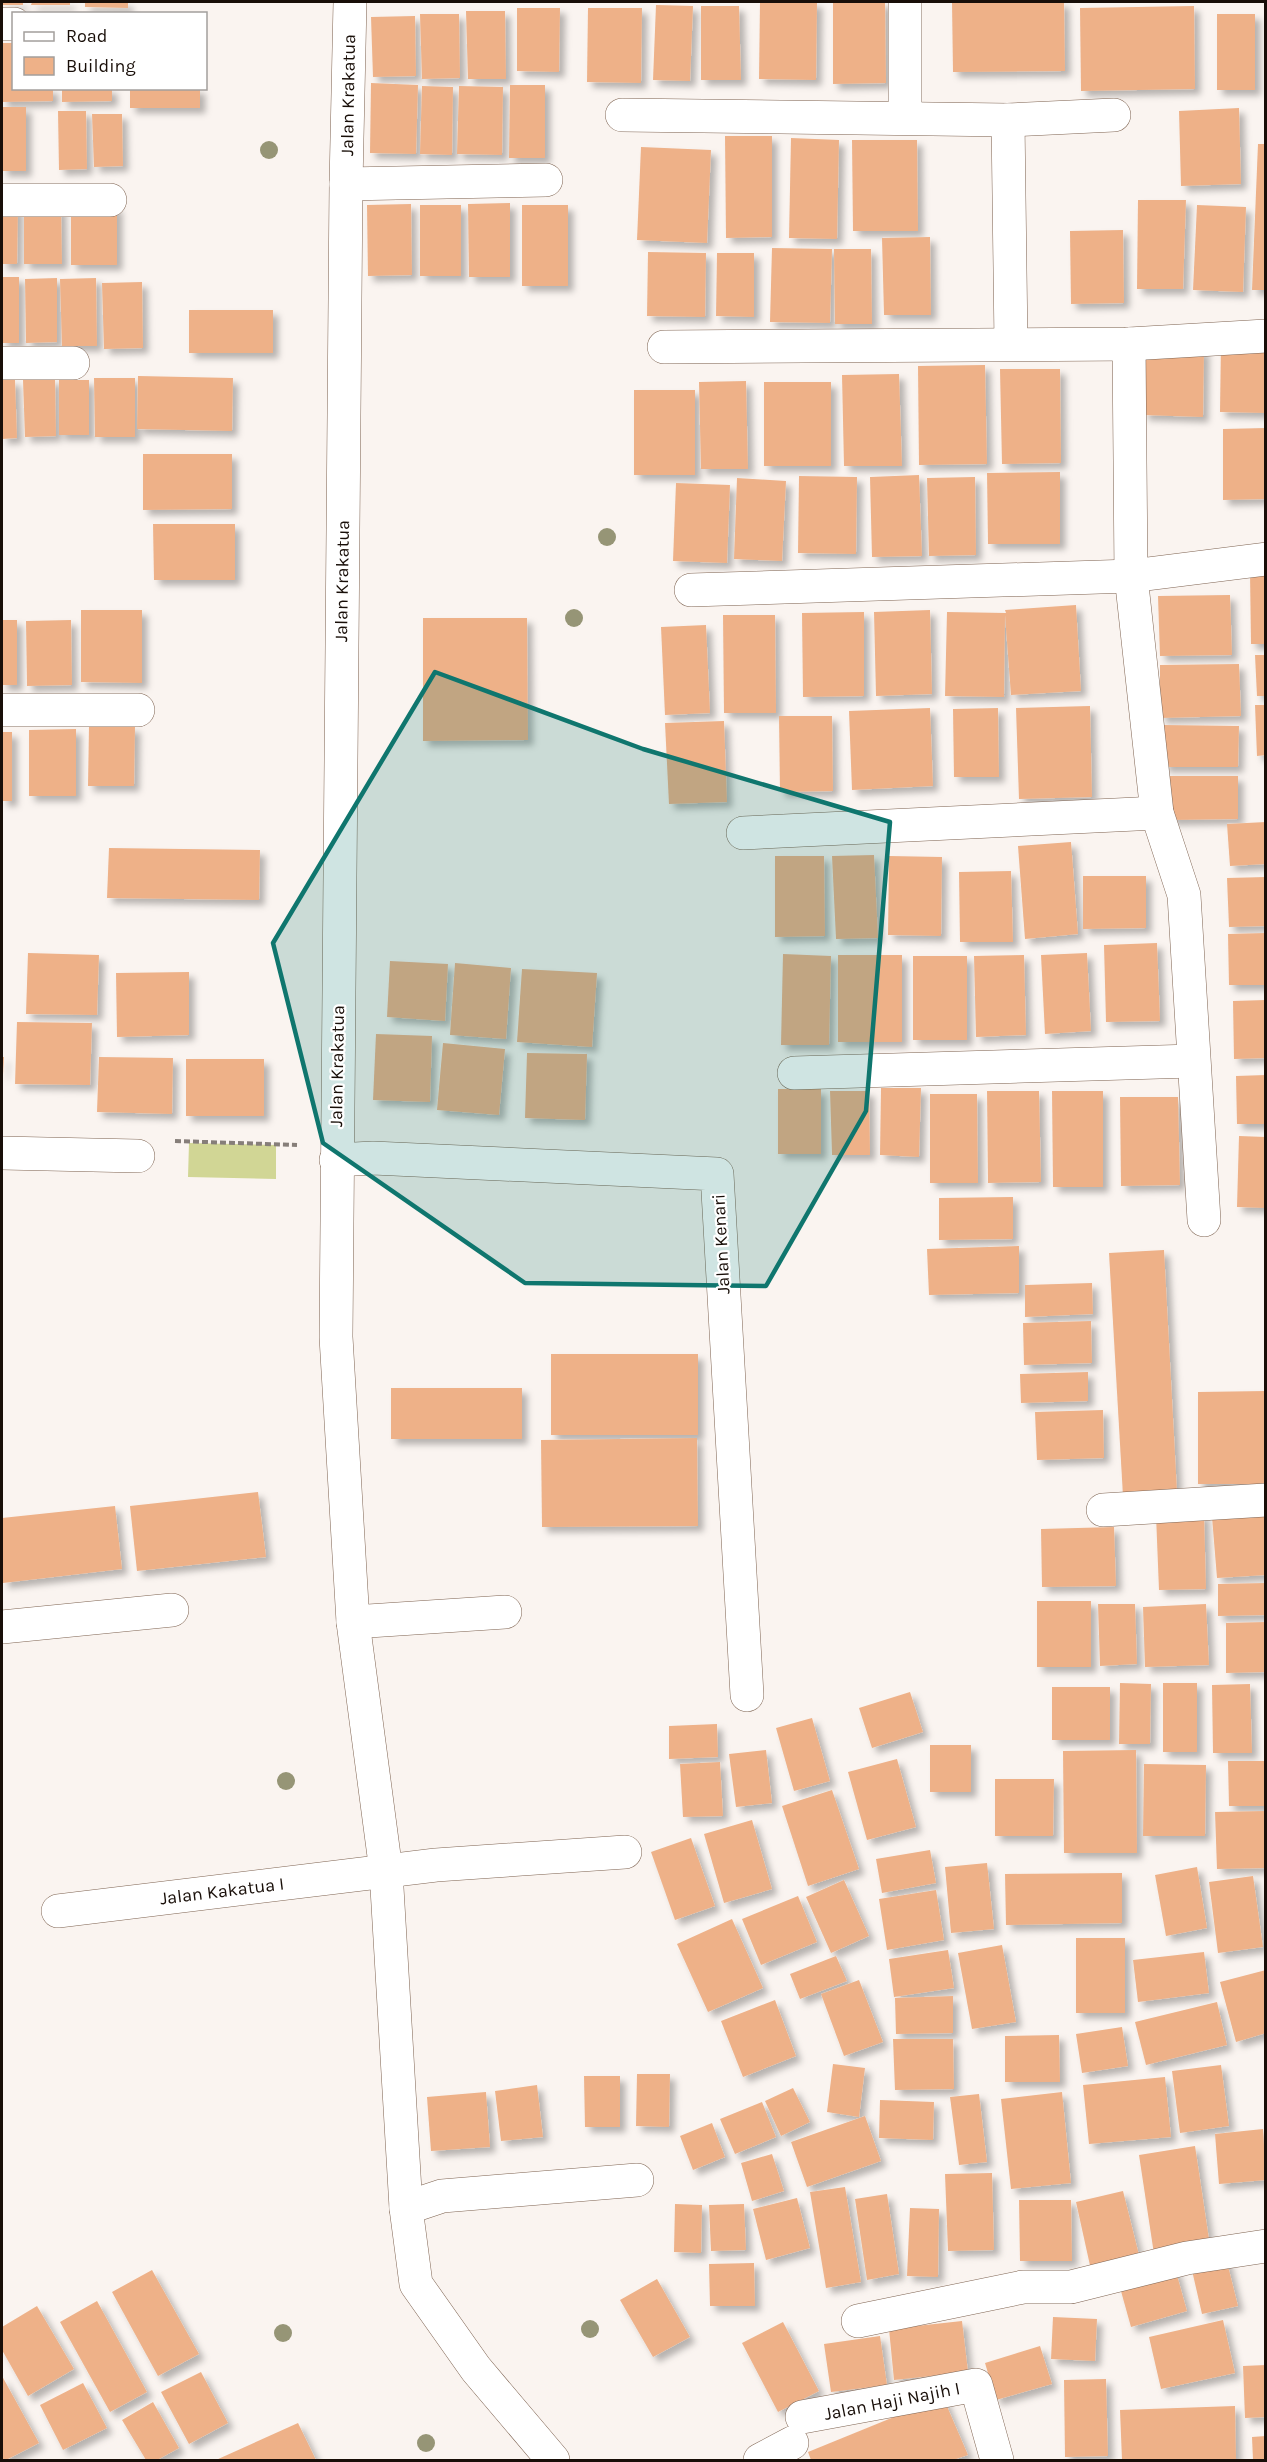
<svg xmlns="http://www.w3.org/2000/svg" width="1267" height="2462" viewBox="0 0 1267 2462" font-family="Karla,sans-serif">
	<defs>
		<filter id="shadow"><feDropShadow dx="5.5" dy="5.5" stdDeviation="3" flood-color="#0004"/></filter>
	</defs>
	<rect width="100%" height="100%" fill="#faf4f0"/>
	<path fill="#d1d695" d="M189,1143L276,1145V1179L188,1177Z"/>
	<g fill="#eeb188" filter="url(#shadow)">
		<rect x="2" y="2" width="21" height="3"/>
		<path d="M32,2H70V5H31Z"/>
		<path d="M85,2H128V8L85,7Z"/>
		<path d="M760,2H817L816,80L759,79Z"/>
		<path d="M833,2H885L886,83L833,84Z"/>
		<path d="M952,2H1064L1065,71L953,72Z"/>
		<path d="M656,5L693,6L690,81L653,80Z"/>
		<path d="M701,6H739L741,80H701Z"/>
		<path d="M1194,6L1195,89L1081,91L1080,8Z"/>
		<path d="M517,8H560L559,72L517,71Z"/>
		<path d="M588,8H642L641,83L587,82Z"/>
		<path d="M466,11H505L506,79H468Z"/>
		<path d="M420,14H459L460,78L422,79Z"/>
		<rect x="1217" y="14" width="38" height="76"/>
		<path d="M415,16L416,76L373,77L371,17Z"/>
		<path d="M2,43H14V88H53V101L2,102Z"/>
		<path d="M371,83L418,85L416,154L370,153Z"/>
		<path d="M510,85H545V158H509Z"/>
		<path d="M422,86L453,87L452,155L420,154Z"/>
		<path d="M459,86L503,87L502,155L457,154Z"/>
		<path d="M62,88H112V101L62,102Z"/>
		<rect x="130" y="88" width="70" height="20"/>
		<rect x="2" y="107" width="24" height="64"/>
		<path d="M1239,108L1241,184L1181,186L1179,111Z"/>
		<path d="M58,111H86L87,169L59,170Z"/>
		<path d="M92,114H122L123,166L94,167Z"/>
		<path d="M725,136H772V237L726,238Z"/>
		<path d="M791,138L839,140L837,239L789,238Z"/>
		<path d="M852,140H917L918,231H853Z"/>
		<path d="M1258,144H1266V290H1252Z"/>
		<path d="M641,147L711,150L707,243L637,240Z"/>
		<path d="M1138,200H1186L1183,289H1137Z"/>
		<path d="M510,203V277H469L468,204Z"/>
		<path d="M411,204L412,275L368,276L367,205Z"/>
		<rect x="420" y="205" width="41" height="71"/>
		<rect x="522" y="205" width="46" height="81"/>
		<path d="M1197,205L1246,207L1243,292L1193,290Z"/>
		<path d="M24,206H61L62,264H24Z"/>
		<rect x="71" y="206" width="46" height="59"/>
		<path d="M2,207H18L17,264H2Z"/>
		<path d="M1123,230L1124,303L1071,304L1070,231Z"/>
		<path d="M930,237L931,315H884L882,238Z"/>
		<path d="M772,248L832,249L830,323L770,322Z"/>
		<path d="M834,249H871L872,324H835Z"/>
		<path d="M648,252L706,253L705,317L647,316Z"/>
		<path d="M717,253H754V317L716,316Z"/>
		<rect x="2" y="277" width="17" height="66"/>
		<path d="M57,278V342L26,343L25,279Z"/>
		<path d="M96,278L97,346H62L60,279Z"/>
		<path d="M142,282L143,348L104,349L102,283Z"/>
		<rect x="189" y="310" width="84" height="43"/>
		<path d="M1221,342H1266V413L1220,412Z"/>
		<path d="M1144,349H1204L1203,417L1143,415Z"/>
		<path d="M985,365L987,464L919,465L918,366Z"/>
		<path d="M1000,369H1060L1061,463L1002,464Z"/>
		<path d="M899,374L902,466H844L842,375Z"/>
		<path d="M138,376L233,378L232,431L137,429Z"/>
		<path d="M94,378H135V437H95Z"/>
		<path d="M55,379L56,436L25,437L23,380Z"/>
		<path d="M2,380H15L17,438L2,439Z"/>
		<rect x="59" y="380" width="30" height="55"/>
		<path d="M746,381L748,469H701L699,382Z"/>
		<rect x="764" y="382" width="67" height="84"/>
		<rect x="634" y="390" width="61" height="85"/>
		<path d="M1266,428V499L1223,500V429Z"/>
		<path d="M143,454H232V509L143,510Z"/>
		<path d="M1060,472V544H988L987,473Z"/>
		<path d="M919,475L922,556L872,557L870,477Z"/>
		<path d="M799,476L857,477L856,554L798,553Z"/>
		<path d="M975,477L976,555L929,556L927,478Z"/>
		<path d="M737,478L786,481L782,561L734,559Z"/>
		<path d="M676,483L730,485L727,563L673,561Z"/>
		<path d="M153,524H235V580H154Z"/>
		<path d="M1250,572H1266V644H1251Z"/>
		<path d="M1230,595L1232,655L1160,656L1158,596Z"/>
		<path d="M1076,605L1081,691L1011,695L1005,615L1004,697L945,696L947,612L1006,613L1005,610Z"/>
		<path d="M81,610H142V683L81,682Z"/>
		<path d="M930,610L932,694L876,696L874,612Z"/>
		<path d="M864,612V696L803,697L802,613Z"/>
		<path d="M723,615H775L776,713H724Z"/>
		<path d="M423,618H527L528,740L423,741Z"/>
		<rect x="2" y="620" width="15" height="65"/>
		<path d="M71,620L72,685L27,686L26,621Z"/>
		<path d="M706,625L710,713L665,715L661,627Z"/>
		<path d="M1255,655H1266V696H1257Z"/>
		<path d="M1239,664L1241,716L1160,718V665Z"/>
		<path d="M1255,705H1266V755L1257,756Z"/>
		<path d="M1090,706L1092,797L1019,799L1016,708Z"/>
		<path d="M930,708L933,786L852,790L849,711Z"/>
		<path d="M998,708L999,777H954L953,709Z"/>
		<path d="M779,716H832L833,791L780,792Z"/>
		<path d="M724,721L727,802L669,804L665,723Z"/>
		<path d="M1163,725L1239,726L1238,767H1163Z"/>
		<path d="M89,726L135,727L134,786H88Z"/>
		<path d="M76,729V796H29V730Z"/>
		<rect x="2" y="732" width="10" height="69"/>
		<path d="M1168,776H1238V819L1169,820Z"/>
		<path d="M1266,822V864L1230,866L1227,824Z"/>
		<path d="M1071,842L1078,934L1025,939L1018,846Z"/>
		<path d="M109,848L260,850L259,900L107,898Z"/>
		<path d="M874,855L878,938L836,939L832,856Z"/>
		<path d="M775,856H824L825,936L775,937Z"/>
		<path d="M889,856L942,857L941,936L888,935Z"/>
		<path d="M1011,871L1013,942H960L959,872Z"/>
		<path d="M1083,876H1146V928L1083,929Z"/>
		<path d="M1266,877V926L1229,927L1227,878Z"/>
		<path d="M1266,933V985H1229L1228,934Z"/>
		<path d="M1157,943L1160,1021L1106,1022L1104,945Z"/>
		<path d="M28,953L99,955L97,1015L26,1014Z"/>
		<path d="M1087,953L1091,1031L1045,1034L1041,955Z"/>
		<path d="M783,954L831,956L829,1045H781Z"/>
		<rect x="838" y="955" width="64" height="87"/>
		<path d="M1024,955L1026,1035L976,1037L974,956Z"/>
		<rect x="913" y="956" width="54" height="84"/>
		<path d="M390,961L448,964L445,1021L387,1017Z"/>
		<path d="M455,963L511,968L506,1039L450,1035Z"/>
		<path d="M522,969L597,973L592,1047L517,1042Z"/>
		<path d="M189,972V1035L117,1037L116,973Z"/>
		<path d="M1266,1000V1058L1234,1059L1233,1001Z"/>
		<path d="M17,1022L92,1023L90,1085L15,1084Z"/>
		<path d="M376,1034L432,1036L430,1102L373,1100Z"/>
		<path d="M443,1043L505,1049L499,1115L437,1110Z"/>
		<path d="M527,1053L587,1054L585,1120L525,1118Z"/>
		<path d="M2,1057H4L3,1075H2Z"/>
		<path d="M99,1057L173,1058L172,1114L97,1112Z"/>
		<rect x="186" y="1059" width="78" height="57"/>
		<path d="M1266,1075V1124H1237L1236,1076Z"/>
		<path d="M881,1088H921L919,1157L880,1155Z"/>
		<rect x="778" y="1089" width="43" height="65"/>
		<path d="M830,1091H869L870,1155H832Z"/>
		<path d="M987,1091H1039L1041,1182L988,1183Z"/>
		<path d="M1052,1091H1103V1187H1053Z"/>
		<path d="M930,1094H977L978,1183H930Z"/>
		<path d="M1120,1097H1178L1180,1185L1121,1186Z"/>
		<path d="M1239,1136L1266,1137V1208L1237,1207Z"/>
		<path d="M1013,1197V1239L939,1240V1198Z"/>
		<path d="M1019,1246V1293L929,1295L927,1249Z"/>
		<path d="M1164,1250L1177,1492L1123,1496L1109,1253Z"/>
		<path d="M1092,1283L1093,1314L1025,1317V1285Z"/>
		<path d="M1091,1321L1092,1363L1024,1365L1023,1323Z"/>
		<rect x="551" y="1354" width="147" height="81"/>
		<path d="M1088,1372V1401L1021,1403L1020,1374Z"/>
		<rect x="391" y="1388" width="131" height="51"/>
		<path d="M1266,1391V1484H1198V1392Z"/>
		<path d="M1103,1410L1104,1458L1037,1460L1035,1412Z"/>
		<path d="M697,1438L698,1526L542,1527L541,1440Z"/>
		<path d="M258,1492L266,1557L137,1571L130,1506Z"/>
		<path d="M115,1506L122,1569L3,1583L2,1518Z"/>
		<path d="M1204,1513L1206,1589L1159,1590L1156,1515Z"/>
		<path d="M1266,1514V1575L1217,1578L1212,1517Z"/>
		<path d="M1114,1527L1116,1586L1042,1587L1041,1529Z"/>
		<path d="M1266,1583V1615L1218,1616V1584Z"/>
		<rect x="1037" y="1601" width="54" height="66"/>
		<path d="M1098,1604H1135L1137,1664L1100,1666Z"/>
		<path d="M1206,1604L1209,1665L1145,1667L1143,1607Z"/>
		<path d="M1266,1622V1672L1226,1673V1623Z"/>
		<path d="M1120,1683L1151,1684L1150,1744H1119Z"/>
		<rect x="1163" y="1683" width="34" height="69"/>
		<path d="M1250,1684L1252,1753H1213L1212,1685Z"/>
		<rect x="1052" y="1687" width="58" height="53"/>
		<path d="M910,1692L923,1732L872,1748L859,1708Z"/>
		<path d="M812,1718L830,1781L794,1791L776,1728Z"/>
		<path d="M717,1724L718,1757L669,1759V1726Z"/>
		<rect x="930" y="1745" width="41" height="47"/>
		<path d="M766,1750L772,1803L736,1807L729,1754Z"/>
		<path d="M1136,1750L1137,1853H1064L1063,1751Z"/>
		<path d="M897,1759L916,1827L867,1840L848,1772Z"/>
		<path d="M1228,1761H1266V1806H1229Z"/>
		<path d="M720,1762L723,1816L683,1817L680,1764Z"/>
		<path d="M1144,1764L1206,1765L1205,1836H1143Z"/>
		<path d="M995,1779H1054L1053,1836H995Z"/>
		<path d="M832,1790L859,1869L808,1886L782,1806Z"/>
		<path d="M1266,1811V1868L1217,1869L1215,1812Z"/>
		<path d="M752,1820L772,1889L724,1903L704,1834Z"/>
		<path d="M691,1838L715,1906L675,1920L651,1852Z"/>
		<path d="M930,1850L936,1883L882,1893L876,1859Z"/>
		<path d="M987,1863L994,1929L951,1933L945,1867Z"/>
		<path d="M1197,1867L1207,1928L1166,1936L1155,1875Z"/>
		<path d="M1122,1873V1923L1006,1925L1005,1874Z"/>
		<path d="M1253,1876L1263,1947L1218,1953L1209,1882Z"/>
		<path d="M844,1880L869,1936L831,1953L806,1897Z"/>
		<path d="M936,1890L944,1940L887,1950L879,1899Z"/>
		<path d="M798,1896L817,1942L761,1965L742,1919Z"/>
		<path d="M732,1919L763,1988L708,2012L677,1944Z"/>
		<rect x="1076" y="1938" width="49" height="75"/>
		<path d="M1002,1945L1016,2022L972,2029L958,1953Z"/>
		<path d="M948,1950L954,1988L894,1997L889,1959Z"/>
		<path d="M1204,1952L1209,1993L1138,2002L1133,1960Z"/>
		<path d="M836,1956L847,1981L800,1999L790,1974Z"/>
		<path d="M1266,1970V2033L1236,2042L1220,1982Z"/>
		<path d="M859,1980L883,2042L844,2056L821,1994Z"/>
		<path d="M953,1996V2033L896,2034L895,1998Z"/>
		<path d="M775,2000L796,2056L743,2077L721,2021Z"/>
		<path d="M1217,2002L1227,2045L1146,2065L1135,2022Z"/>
		<path d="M1122,2027L1128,2066L1082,2073L1076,2034Z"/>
		<path d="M1059,2035L1060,2082H1005V2036Z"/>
		<path d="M893,2039H953L954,2089L895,2090Z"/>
		<path d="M833,2064L865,2068L859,2117L827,2112Z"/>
		<path d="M1221,2065L1229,2126L1180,2133L1172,2071Z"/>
		<path d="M637,2074H670L669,2127L636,2126Z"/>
		<path d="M584,2076H620V2127H585Z"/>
		<path d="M1165,2077L1171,2137L1089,2144L1083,2085Z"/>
		<path d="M537,2085L543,2137L501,2141L495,2091Z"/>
		<path d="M793,2088L810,2122L781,2136L765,2101Z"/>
		<path d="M486,2092L490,2147L431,2151L427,2097Z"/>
		<path d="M1062,2092L1071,2183L1011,2189L1001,2099Z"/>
		<path d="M979,2094L987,2162L959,2165L950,2097Z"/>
		<path d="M880,2100L934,2102L933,2140L879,2138Z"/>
		<path d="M762,2102L776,2137L735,2154L720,2119Z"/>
		<path d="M865,2116L881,2161L807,2187L791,2142Z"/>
		<path d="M712,2123L725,2157L693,2170L680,2136Z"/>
		<path d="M1263,2129L1266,2180L1219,2184L1215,2134Z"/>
		<path d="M1195,2146L1210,2246L1154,2254L1139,2155Z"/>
		<path d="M772,2154L784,2191L752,2201L741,2163Z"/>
		<path d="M992,2173L994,2250L948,2251L945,2174Z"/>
		<path d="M845,2187L861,2282L826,2288L810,2192Z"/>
		<path d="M1123,2191L1140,2259L1091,2270L1076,2202Z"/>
		<path d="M887,2194L899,2274L867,2280L855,2199Z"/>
		<path d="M797,2198L810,2248L766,2260L753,2209Z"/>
		<path d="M1019,2200H1071L1072,2261H1020Z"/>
		<path d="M675,2204L702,2205L701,2253L674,2252Z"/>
		<path d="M744,2204L746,2250L711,2251L709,2205Z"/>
		<path d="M910,2208L939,2209L938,2277L907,2276Z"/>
		<path d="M1226,2258L1238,2306L1202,2314L1191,2266Z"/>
		<path d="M754,2263L755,2306H710L709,2264Z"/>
		<path d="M1175,2268L1187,2311L1131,2327L1119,2284Z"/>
		<path d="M152,2270L199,2354L158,2376L112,2292Z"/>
		<path d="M657,2279L690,2337L653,2357L620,2300Z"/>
		<path d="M97,2301L147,2392L110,2412L60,2322Z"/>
		<path d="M37,2306L74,2369L28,2396L2,2350V2327Z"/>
		<path d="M1053,2317L1097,2319L1095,2361L1051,2359Z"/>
		<path d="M1223,2320L1235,2373L1161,2389L1149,2337Z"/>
		<path d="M962,2321L968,2372L894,2380L889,2329Z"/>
		<path d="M783,2322L819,2391L778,2412L742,2343Z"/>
		<path d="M880,2336L887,2385L831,2392L824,2344Z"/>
		<path d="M1040,2346L1052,2384L996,2400L985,2363Z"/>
		<path d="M1266,2365V2417L1245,2418L1243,2366Z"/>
		<path d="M201,2372L228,2423L189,2444L161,2392Z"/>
		<path d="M2,2376L39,2443L6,2460H2Z"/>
		<path d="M1106,2379L1108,2456L1065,2457L1064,2380Z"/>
		<path d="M83,2383L107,2428L63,2450L40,2405Z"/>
		<path d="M943,2397L968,2455L953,2460H811L808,2452Z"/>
		<path d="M153,2402L179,2448L157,2460H146L122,2420Z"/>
		<path d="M1235,2406L1236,2460H1122L1120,2410Z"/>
		<path d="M298,2423L316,2460H216Z"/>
		<path d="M1266,2436V2460H1253L1252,2437Z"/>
	</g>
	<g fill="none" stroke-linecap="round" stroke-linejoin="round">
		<g stroke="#7f6452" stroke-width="34">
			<g id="street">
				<path d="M350,2L346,184L336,1337L353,1622L386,1871L406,2208L416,2284L476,2369L553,2460"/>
				<path d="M905,2V118"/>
				<path d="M2,24H14"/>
				<path d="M622,115L1008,120L1114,115"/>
				<path d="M1008,120L1011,344"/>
				<path d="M346,184L546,180"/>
				<path d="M2,200H110"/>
				<path d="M1129,344L1131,576L1157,813L1184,895L1204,1220"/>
				<path d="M664,347L1129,344L1266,336"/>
				<path d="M2,363H73"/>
				<path d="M691,590L1131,576L1266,559"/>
				<path d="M2,710H138"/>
				<path d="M743,833L1157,813"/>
				<path d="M794,1073L1193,1061"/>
				<path d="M2,1153L138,1156"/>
				<path d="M336,1160L373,1158L717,1174L747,1695"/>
				<path d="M1103,1510L1266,1500"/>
				<path d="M353,1622L505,1612"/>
				<path d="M2,1627L172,1610"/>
				<path d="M58,1911L436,1865L625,1852"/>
				<path d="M406,2208L442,2196L637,2180"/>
				<path d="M858,2321L1023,2287H1071L1187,2258L1266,2246"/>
				<path d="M802,2417L976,2385L997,2460"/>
				<path d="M760,2460L792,2443"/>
			</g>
		</g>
		<path stroke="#867e79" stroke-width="4" stroke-dasharray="6 3" stroke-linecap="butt" d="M175,1141L297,1145"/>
		<use href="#street" stroke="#fff" stroke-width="33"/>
	</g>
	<g fill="#969576">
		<circle cx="269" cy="150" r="9"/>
		<circle cx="607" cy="537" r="9"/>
		<circle cx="574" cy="618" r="9"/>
		<circle cx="286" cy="1781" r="9"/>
		<circle cx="590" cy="2329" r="9"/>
		<circle cx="283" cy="2333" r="9"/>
		<circle cx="426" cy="2443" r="9"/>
	</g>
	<path fill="#0f766e" fill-opacity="0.2" stroke="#0f766e" stroke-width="4.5" stroke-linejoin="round" d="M435,672L643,749L890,822L866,1111L766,1286L525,1283L323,1143L273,943Z"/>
	<g text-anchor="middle" stroke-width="4.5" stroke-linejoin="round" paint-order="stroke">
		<g font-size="18" fill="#180e08" stroke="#fff">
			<text transform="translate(348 95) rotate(-89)" y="6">Jalan Krakatua</text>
			<text transform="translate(342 581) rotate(-89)" y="6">Jalan Krakatua</text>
			<text transform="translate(337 1066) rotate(-89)" y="6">Jalan Krakatua</text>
			<text transform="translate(721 1244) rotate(-93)" y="6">Jalan Kenari</text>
			<text transform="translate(222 1891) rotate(-7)" y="6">Jalan Kakatua I</text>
			<text transform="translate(892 2401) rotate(-11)" y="6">Jalan Haji Najih I</text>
		</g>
	</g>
	<rect width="1267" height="2462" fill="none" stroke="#180e08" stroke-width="6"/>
	<rect x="12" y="12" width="195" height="78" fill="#ffffff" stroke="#a39f9c" stroke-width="1.5"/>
	<rect x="24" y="32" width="30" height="9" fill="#ffffff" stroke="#a39f9c" stroke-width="1.5"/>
	<text x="66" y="42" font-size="18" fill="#180e08">Road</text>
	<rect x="24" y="57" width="30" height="18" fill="#eeb188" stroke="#a39f9c" stroke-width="1.5"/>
	<text x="66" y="72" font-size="18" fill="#180e08">Building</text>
</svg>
